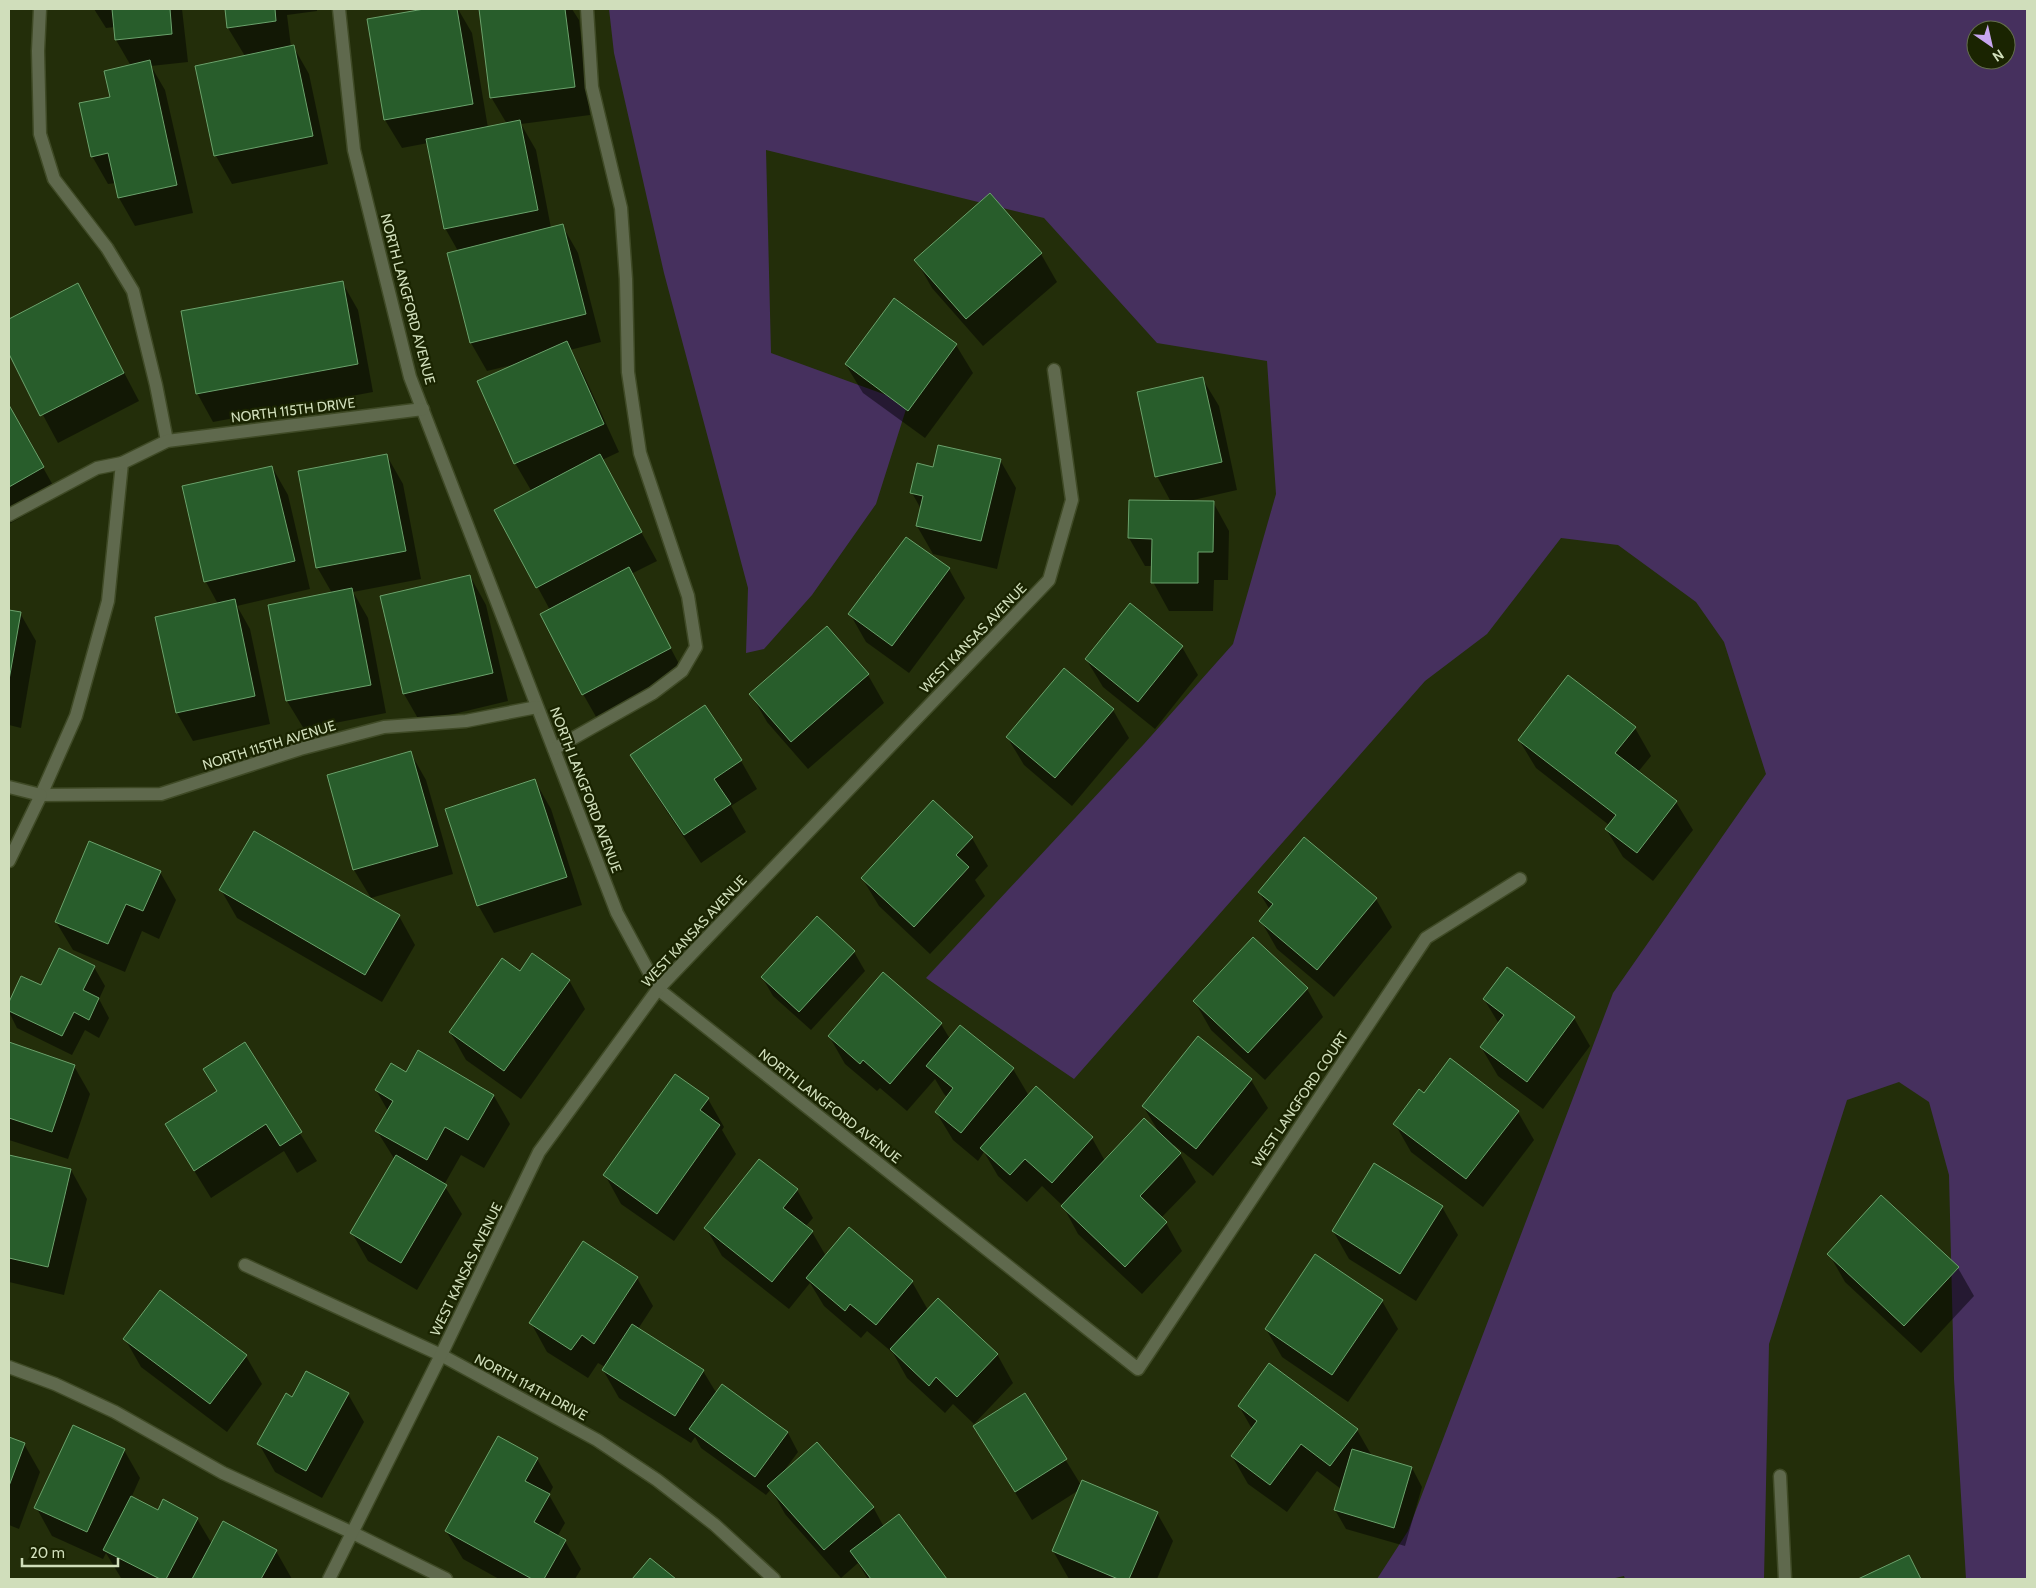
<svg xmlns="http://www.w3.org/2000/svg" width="2036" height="1588" viewBox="0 0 2036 1588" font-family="Cabin,sans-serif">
	<rect width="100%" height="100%" fill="#232e0a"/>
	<path fill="#46305e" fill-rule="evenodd" d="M609,9H2027V1579H1966L1954,1379L1949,1175L1929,1102L1899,1082L1847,1100L1769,1344L1764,1579H1625L1624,1576L1611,1579H1377L1408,1531L1613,993L1766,774L1724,642L1696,602L1618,545L1561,538L1487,634L1425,681L1074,1079L926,978L1144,744L1233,644L1276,494L1267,361L1157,343L1044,218L766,150L771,353L908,403L876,504L812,595L764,649L746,653L748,588L664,273L614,53ZM1976,30H2006V60H1976Z"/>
	<g fill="#0007" fill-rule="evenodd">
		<path d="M94,9H182L188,62L151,66L165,90L193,213L135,226L119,198L116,183L108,184L92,156L111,98L131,66L116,40L115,27L106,28ZM115,152L99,156V153Z"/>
		<path d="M226,9H317V11L287,15L291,47L293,46L309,74L328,164L232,184L216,156L197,66L245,56L228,28Z"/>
		<path d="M431,9H458L472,33L488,128L507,124L491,97L480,9H572L579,20L590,115L521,124L536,150L551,228L562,225L578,253L601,342L570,350L582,371L619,452L602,460L657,561L631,574L686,677L599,722L583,694L550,610L496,510L532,492L515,463L516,364L487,371L471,343L449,254L458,251L445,228L428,143L402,148L385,120L368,20Z"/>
		<path d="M1041,254L1057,282L983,346L932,288L916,260Z"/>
		<path d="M342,282L358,310L373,392L213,422L197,393Z"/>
		<path d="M78,285L139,401L58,443L9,352V320Z"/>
		<path d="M894,299L956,345L973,373L925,438L863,393L846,365Z"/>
		<path d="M1202,378L1219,406L1237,490L1189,501L1213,502L1229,531L1228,580H1214L1213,611H1169L1153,582V566H1145L1129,538L1130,501L1171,502L1157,476Z"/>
		<path d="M9,407L59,496L9,524Z"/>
		<path d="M387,456L403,484L421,579L353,592L368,618L386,713L304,729L287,701L269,606L332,593L317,567Z"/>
		<path d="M1000,460L1016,488L997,569L933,554L917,526L921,509L912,493L934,468Z"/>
		<path d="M272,467L288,495L310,589L237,606L250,629L270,724L193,741L177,713L156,618L218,604L206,582L184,487Z"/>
		<path d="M949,569L965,598L909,673L866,642L850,614Z"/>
		<path d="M470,576L486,605L508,701L420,722L404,694Z"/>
		<path d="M9,611L20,613L36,641L21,728L9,725Z"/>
		<path d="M827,628L868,675L884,703L808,769L767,722L751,694Z"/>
		<path d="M1182,647L1198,675L1155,729L1103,687L1086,659Z"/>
		<path d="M704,706L741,761L757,789L731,806L746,832L701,863L648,783L632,755Z"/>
		<path d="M1113,710L1129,738L1072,806L1024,765L1007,737Z"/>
		<path d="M1635,728L1651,756L1638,772L1676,802L1693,830L1653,881L1623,857L1606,829L1609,825L1536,768L1519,740Z"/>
		<path d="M410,752L426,780L453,874L371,898L354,870L328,776Z"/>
		<path d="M535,781L551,809L582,905L494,933L478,905Z"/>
		<path d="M972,838L988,866L975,880L985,896L930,954L879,906L862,878Z"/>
		<path d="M1304,839L1376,899L1392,927L1334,997L1277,949L1261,921L1270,910L1259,892Z"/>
		<path d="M160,872L176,900L159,939L142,931L125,972L73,950L56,922Z"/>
		<path d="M221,890L399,916L415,945L382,1002L237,918Z"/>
		<path d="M817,918L854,952L865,971L811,1030L773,996L762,977Z"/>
		<path d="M1253,939L1307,989L1323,1017L1265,1080L1211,1030L1195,1002Z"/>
		<path d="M94,967L105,986L99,999L109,1018L99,1038L85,1030L72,1055L17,1028L9,1012V1004L22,978L41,987Z"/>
		<path d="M520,972L569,980L585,1009L521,1099L466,1060L450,1032Z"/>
		<path d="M883,973L941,1024L950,1039L1013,1069L1029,1096L1092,1138L1105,1161L1160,1134L1143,1106L1251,1080L1268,1108L1213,1176L1174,1145L1172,1147L1180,1154L1196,1182L1161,1218L1166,1223L1182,1251L1142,1294L1078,1234L1063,1206L1042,1186L1027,1202L998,1176L984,1152L978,1161L953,1140L936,1112L948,1098L944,1094L935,1079L907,1111L880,1088L877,1091L845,1064L829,1036Z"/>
		<path d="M1484,999L1574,1018L1590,1046L1543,1109L1498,1076L1481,1047L1499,1024Z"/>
		<path d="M9,1044L74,1066L90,1094L68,1159L9,1140Z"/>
		<path d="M245,1044L317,1161L297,1173L284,1151L211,1198L166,1125L218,1092Z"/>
		<path d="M406,1074L494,1096L510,1124L484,1168L461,1155L444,1185L462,1214L417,1290L368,1261L352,1233L395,1160L377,1131L388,1111L376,1090Z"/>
		<path d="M708,1099L724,1127L722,1130L736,1154L674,1241L621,1204L605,1175Z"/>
		<path d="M1518,1112L1534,1140L1483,1207L1411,1152L1395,1124Z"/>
		<path d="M9,1156L71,1170L87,1199L64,1295L9,1282Z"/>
		<path d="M797,1190L813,1218L805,1227L812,1232L826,1256L912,1282L928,1310L997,1354L1013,1383L974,1424L953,1404L945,1413L907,1378L893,1353L867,1331L861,1338L824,1306L810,1283L789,1309L722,1256L706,1228Z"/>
		<path d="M1442,1207L1458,1235L1416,1301L1349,1259L1333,1231Z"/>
		<path d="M1829,1254L1958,1268L1974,1296L1921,1353L1845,1282Z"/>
		<path d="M637,1278L653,1306L638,1329L703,1371L717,1394L723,1386L788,1433L798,1452L784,1471L873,1507L884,1527L899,1516L946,1579H868L858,1563L841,1578L785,1514L771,1489L766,1495L701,1448L695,1437L691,1443L619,1398L603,1370L605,1367L598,1363L588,1378L547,1352L531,1323Z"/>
		<path d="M1382,1301L1398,1329L1348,1402L1282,1357L1266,1329Z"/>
		<path d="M125,1339L246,1356L262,1384L227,1432L141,1367Z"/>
		<path d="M348,1394L364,1422L322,1498L275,1472L259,1444L292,1399Z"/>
		<path d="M1025,1394L1081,1485L1157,1513L1173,1541L1157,1579H1069L1053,1551L1079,1490L1032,1520L974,1426Z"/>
		<path d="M1239,1406L1357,1430L1372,1456L1412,1468L1422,1487L1405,1546L1346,1529L1335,1510L1341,1489L1317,1471L1287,1512L1248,1484L1232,1456L1252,1429Z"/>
		<path d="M9,1438L24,1444L40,1472L19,1529L9,1525Z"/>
		<path d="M124,1450L140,1478L131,1498L159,1512L197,1519L212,1544L276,1551L292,1579H123L121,1578L106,1553L103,1559L52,1536L36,1507Z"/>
		<path d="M537,1459L553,1487L549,1495L565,1523L557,1537L565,1541L581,1569L575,1579H499L463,1559L446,1531Z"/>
		<path d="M1908,1556L1922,1579H1860Z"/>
	</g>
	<g fill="#285d2b" stroke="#6ba26c">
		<path d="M112,9H170L172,34L115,40Z"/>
		<path d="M225,9H275L276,21L227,28Z"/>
		<path d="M424,9H457L473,104L384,120L367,19Z"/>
		<path d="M479,9H565L575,87L490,98Z"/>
		<path d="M294,45L313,136L214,156L195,66Z"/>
		<path d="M150,60L177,185L118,198L108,153L91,157L79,103L110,97L104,71Z"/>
		<path d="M520,120L538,210L444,229L426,139Z"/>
		<path d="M990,193L1042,253L966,319L914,260Z"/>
		<path d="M563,224L586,314L470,343L447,253Z"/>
		<path d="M343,281L358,364L196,394L181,311Z"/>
		<path d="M78,283L124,373L40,416L9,354V319Z"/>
		<path d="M894,298L957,344L908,411L845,364Z"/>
		<path d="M567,341L604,424L514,464L477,381Z"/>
		<path d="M1203,377L1222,462L1155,477L1137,392Z"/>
		<path d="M9,405L44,467L9,487Z"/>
		<path d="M938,445L1001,459L981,541L916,526L923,496L910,493L917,463L933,467Z"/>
		<path d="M387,454L406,551L316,568L298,471Z"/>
		<path d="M600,454L642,532L536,588L494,510Z"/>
		<path d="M272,466L295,561L204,582L182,486Z"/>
		<path d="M1129,500L1214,501L1213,552H1198V583H1151L1152,539L1128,538Z"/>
		<path d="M906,537L950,568L892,646L848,614Z"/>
		<path d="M629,567L671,648L582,695L540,614Z"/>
		<path d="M470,575L493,673L403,694L380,596Z"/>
		<path d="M352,588L371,685L286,701L268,605Z"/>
		<path d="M235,599L255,696L176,713L155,617Z"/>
		<path d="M1130,603L1183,646L1138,702L1085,659Z"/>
		<path d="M9,610L21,612L9,680Z"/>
		<path d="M827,626L869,674L791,742L749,694Z"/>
		<path d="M1064,668L1114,709L1055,778L1006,737Z"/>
		<path d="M1568,675L1636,727L1615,753L1677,801L1637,853L1605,829L1616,815L1518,740Z"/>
		<path d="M705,705L742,760L714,779L731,804L684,835L630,755Z"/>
		<path d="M411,751L438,846L353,870L327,775Z"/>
		<path d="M535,779L567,877L477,906L445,809Z"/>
		<path d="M933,800L973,837L956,855L969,867L914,927L861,878Z"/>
		<path d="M254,831L400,915L365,975L219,890Z"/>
		<path d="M1304,837L1377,898L1317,970L1259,921L1273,904L1258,892Z"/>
		<path d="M89,841L161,871L143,911L126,904L108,944L55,922Z"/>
		<path d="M817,916L855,951L799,1012L761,977Z"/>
		<path d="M1253,937L1308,988L1248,1053L1193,1001Z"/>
		<path d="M59,948L95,966L83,990L99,998L89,1020L74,1012L62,1036L9,1011V1002L21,976L41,985Z"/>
		<path d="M532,953L570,980L504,1071L449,1032L502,958L520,971Z"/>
		<path d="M1507,967L1575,1017L1527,1082L1480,1047L1504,1015L1483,999Z"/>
		<path d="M883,972L942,1023L890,1084L863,1060L860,1064L828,1036Z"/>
		<path d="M960,1025L1014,1068L961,1133L935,1112L953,1088L926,1066Z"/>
		<path d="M1198,1036L1252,1079L1196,1149L1142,1106Z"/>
		<path d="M9,1042L75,1065L52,1132L9,1118Z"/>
		<path d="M245,1042L302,1132L280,1146L266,1124L194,1171L165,1124L217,1091L203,1069Z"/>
		<path d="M418,1050L494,1095L468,1140L445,1127L427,1160L375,1131L393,1101L375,1090L391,1063L406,1072Z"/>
		<path d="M1450,1058L1519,1111L1466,1179L1393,1124L1419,1089L1424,1093Z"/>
		<path d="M675,1074L709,1098L700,1110L720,1125L657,1214L603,1175Z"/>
		<path d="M1036,1086L1093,1137L1052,1183L1025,1159L1010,1175L980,1148Z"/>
		<path d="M1144,1118L1181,1153L1140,1196L1167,1222L1125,1267L1061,1206Z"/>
		<path d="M9,1155L71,1169L48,1267L9,1258Z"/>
		<path d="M396,1155L447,1185L401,1263L350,1233Z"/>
		<path d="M759,1159L798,1189L783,1208L813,1231L772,1282L704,1228Z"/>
		<path d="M1374,1163L1443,1206L1400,1274L1332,1231Z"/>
		<path d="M1881,1195L1959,1267L1904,1326L1827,1254Z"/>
		<path d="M849,1227L913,1281L876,1325L850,1304L845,1311L806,1278Z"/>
		<path d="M583,1241L638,1277L594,1344L582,1335L571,1350L529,1323Z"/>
		<path d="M1315,1254L1383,1300L1332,1375L1265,1329Z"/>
		<path d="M160,1290L247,1355L210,1404L123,1339Z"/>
		<path d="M938,1298L998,1354L957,1397L936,1377L929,1386L890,1349Z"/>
		<path d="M632,1324L704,1370L675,1416L602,1370Z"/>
		<path d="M1269,1363L1358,1429L1330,1466L1301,1444L1270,1485L1231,1456L1257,1421L1238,1406Z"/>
		<path d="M306,1371L349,1393L306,1471L257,1444L286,1393L292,1397Z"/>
		<path d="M722,1384L788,1432L755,1477L689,1429Z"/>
		<path d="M1025,1393L1067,1459L1015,1492L973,1426Z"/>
		<path d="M73,1425L125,1449L87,1532L34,1508Z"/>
		<path d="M498,1436L538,1458L525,1481L550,1494L534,1522L566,1540L544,1579H532L445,1531Z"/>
		<path d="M9,1437L25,1443L9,1486Z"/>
		<path d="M817,1442L874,1507L824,1550L767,1486Z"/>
		<path d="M1352,1449L1412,1467L1394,1528L1334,1510Z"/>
		<path d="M1082,1480L1158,1512L1129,1579H1118L1052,1551Z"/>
		<path d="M131,1496L158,1510L163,1499L198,1518L166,1579H160L103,1550Z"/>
		<path d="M899,1514L947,1579H871L850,1551Z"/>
		<path d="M223,1521L277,1550L261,1579H192Z"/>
		<path d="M1909,1555L1921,1579H1858Z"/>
		<path d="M650,1558L676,1579H632Z"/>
	</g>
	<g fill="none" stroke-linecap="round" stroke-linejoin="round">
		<g stroke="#3f4a26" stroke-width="15">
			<g id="lane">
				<path d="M40,9L38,51L40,134L54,179L107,248L133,291L156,385L167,441"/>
				<path d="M339,9L354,150L410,377L617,913L658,989"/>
				<path d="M423,409L167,441L122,463L108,601L76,716L41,795L161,794L300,749L384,727L466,721L537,707"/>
				<path d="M9,515L97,468L122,463"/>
				<path d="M554,749L653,693L682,671L696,647L688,596L640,453L628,372L626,279L621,208L592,87L587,9"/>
				<path d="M9,1367L55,1384L115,1412L223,1473L353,1533L446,1579"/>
			</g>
		</g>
		<g stroke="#3f4a26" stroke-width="15">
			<g id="street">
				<path d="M9,787L41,795L9,861"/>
				<path d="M658,989L1138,1369L1426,938L1520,879"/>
				<path d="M245,1265L441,1355L597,1440L657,1480L715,1525L774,1579"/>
				<path d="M1780,1476L1785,1579"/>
				<path d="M329,1579L441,1355L539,1152L658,989L1049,580L1072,500L1054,370"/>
			</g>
		</g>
		<use href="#lane" stroke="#5f694d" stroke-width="12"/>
		<use href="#street" stroke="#5f694d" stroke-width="12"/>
	</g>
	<g text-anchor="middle" stroke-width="4.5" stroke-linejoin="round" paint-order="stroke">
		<g font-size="14" fill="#d0debb" stroke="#1a2401">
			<text transform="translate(408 299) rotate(75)" y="5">NORTH LANGFORD AVENUE</text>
			<text transform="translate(293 410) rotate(-7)" y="5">NORTH 115TH DRIVE</text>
			<text transform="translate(973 638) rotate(-46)" y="5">WEST KANSAS AVENUE</text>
			<text transform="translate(269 745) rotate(-17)" y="5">NORTH 115TH AVENUE</text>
			<text transform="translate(586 790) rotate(69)" y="5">NORTH LANGFORD AVENUE</text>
			<text transform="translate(694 931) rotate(-47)" y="5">WEST KANSAS AVENUE</text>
			<text transform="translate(1300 1099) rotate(-56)" y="5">WEST LANGFORD COURT</text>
			<text transform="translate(830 1106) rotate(38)" y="5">NORTH LANGFORD AVENUE</text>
			<text transform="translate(466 1269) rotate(-64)" y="5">WEST KANSAS AVENUE</text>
			<text transform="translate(531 1387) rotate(28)" y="5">NORTH 114TH DRIVE</text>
		</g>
	</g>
	<rect width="2036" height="1588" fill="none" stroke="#d0debb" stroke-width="20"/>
	<g transform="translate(1991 45) rotate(146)"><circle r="24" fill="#1a2401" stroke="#636e4b"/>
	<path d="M0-4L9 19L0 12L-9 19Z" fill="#c7a6ef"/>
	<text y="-8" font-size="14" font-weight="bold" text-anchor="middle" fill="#d0debb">N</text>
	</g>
	<path d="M22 1558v8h96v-8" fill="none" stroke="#d0debb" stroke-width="2.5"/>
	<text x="30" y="1558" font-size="15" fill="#d0debb" stroke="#1a2401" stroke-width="4" paint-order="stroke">20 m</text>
</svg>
